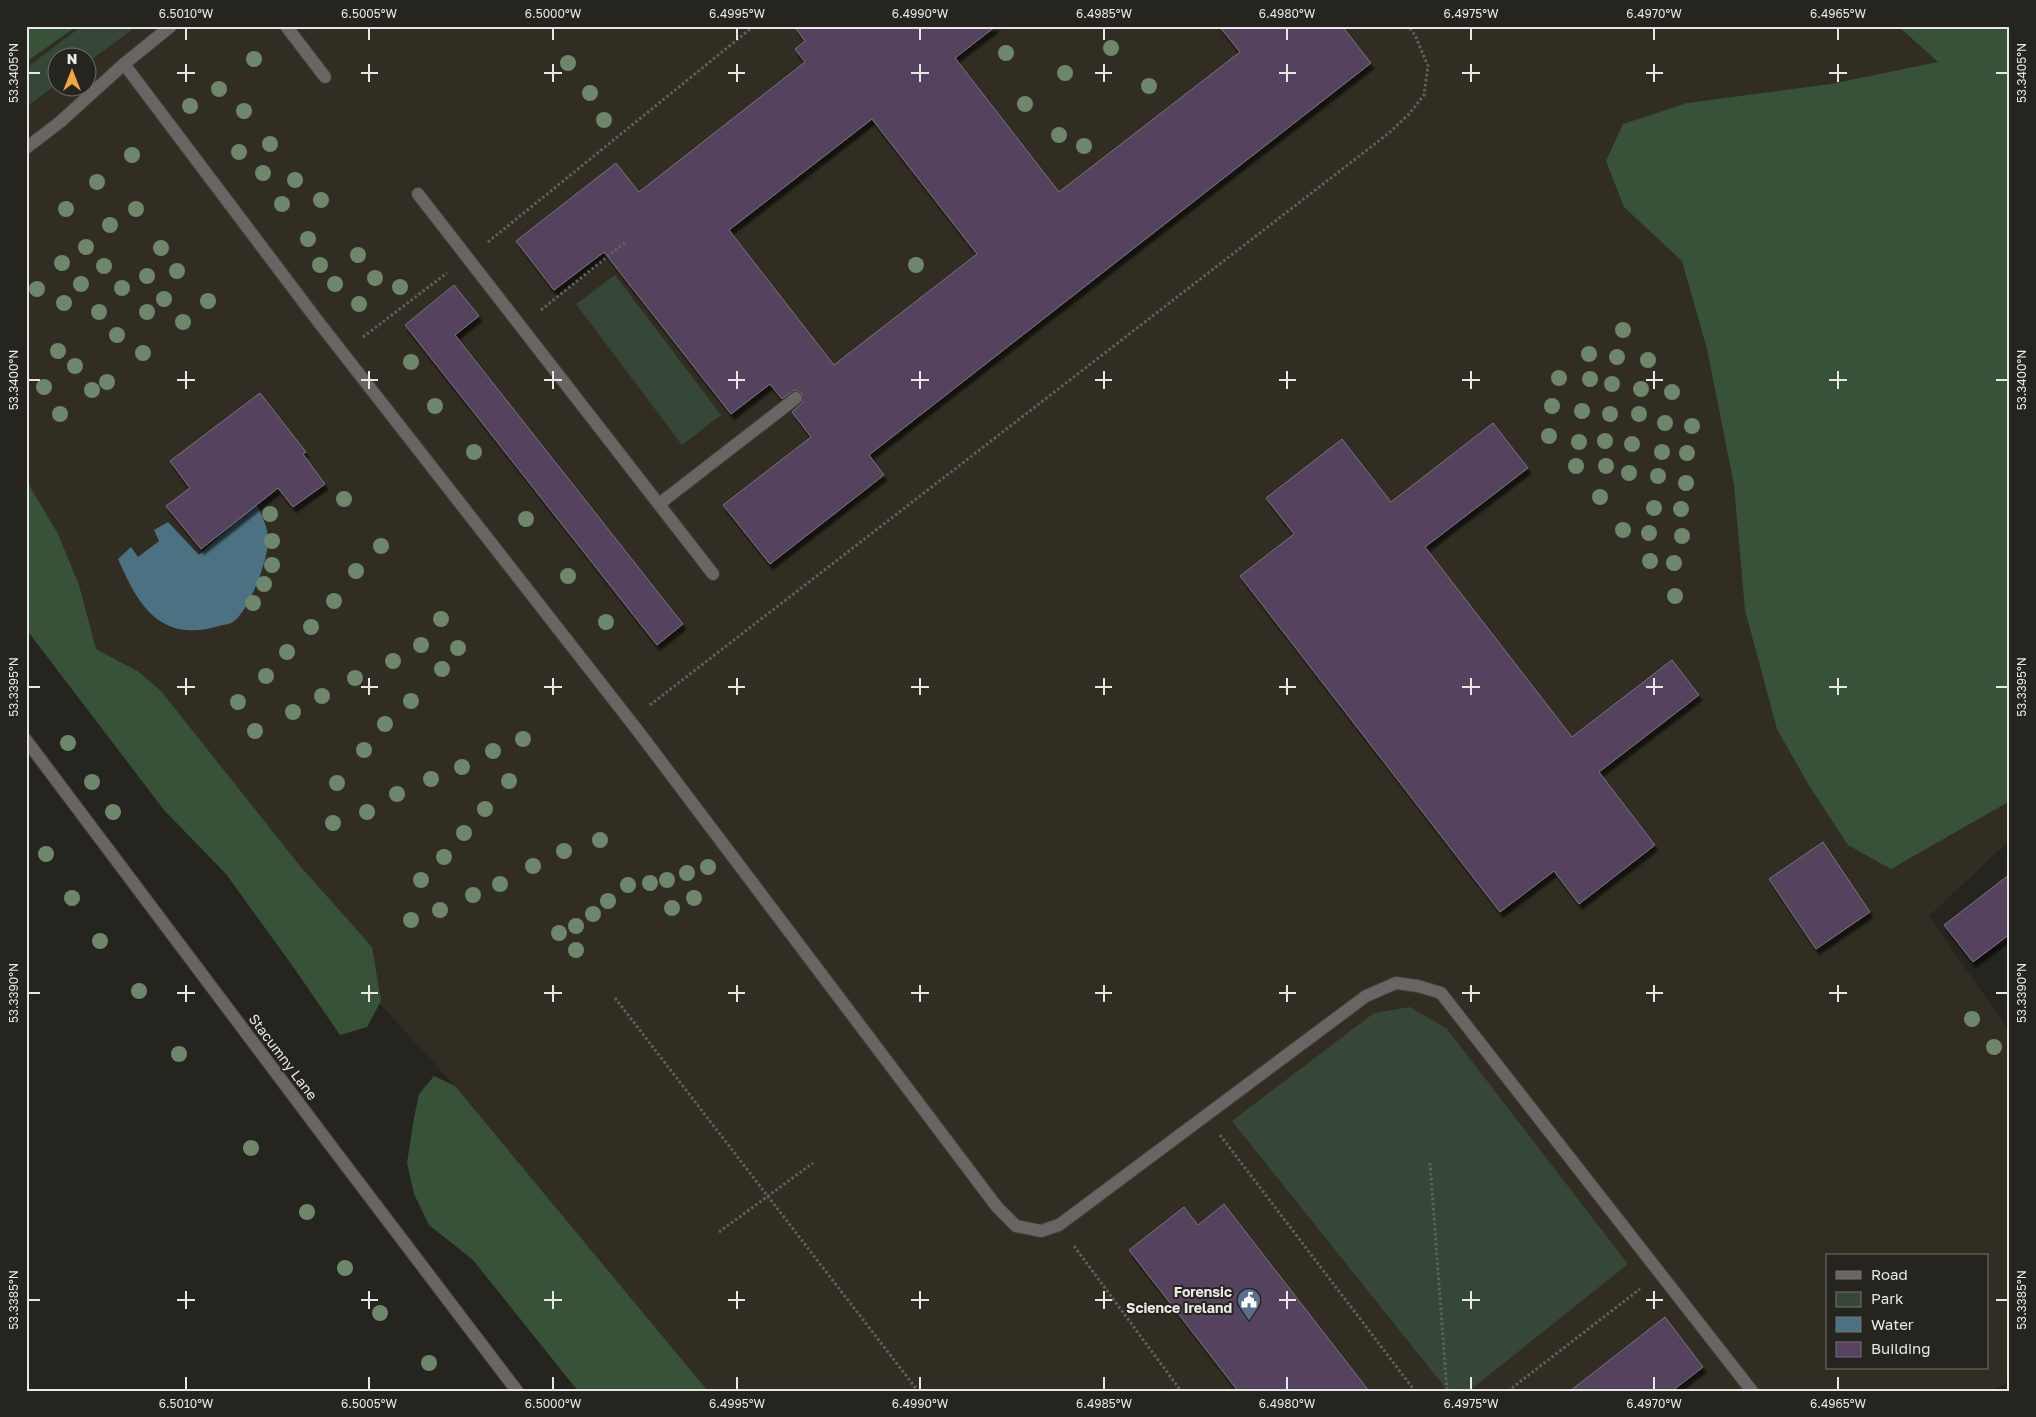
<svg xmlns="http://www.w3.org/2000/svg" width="2036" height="1417" viewBox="0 0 2036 1417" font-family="'Golos Text',sans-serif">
	<defs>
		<filter id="shadow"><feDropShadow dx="3" dy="5.5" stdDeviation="1" flood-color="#0009"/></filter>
	</defs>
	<rect width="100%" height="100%" fill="#26241f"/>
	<path fill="#312d22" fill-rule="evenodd" d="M26,26H2010V840L1929,916L2010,1032V1381L1992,1391H708L455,1086L26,617ZM58,58H88V88H58ZM1827,1256H1987V1368H1827Z"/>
	<g fill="#364637">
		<path d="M82,26H137L88,62V58H58L57,84L26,107V68Z"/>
		<path d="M615,275L721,415L682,445L576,304Z"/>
		<path d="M1410,1007L1447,1029L1628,1264L1469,1391H1448L1232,1121L1374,1013Z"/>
	</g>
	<g fill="#385139">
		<path d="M26,26H77L26,62Z"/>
		<path d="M1898,26H2010V801L1891,869L1848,845L1808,784L1777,729L1745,610L1734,485L1707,349L1682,261L1624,207L1606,161L1623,124L1687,103L1831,84L1938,62Z"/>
		<path d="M26,480L58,534L79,585L96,649L139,672L161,691L300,866L372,947L381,1001L367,1027L340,1035L294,968L226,874L164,810L26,629Z"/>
		<path d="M434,1076L455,1086L708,1391H578L473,1260L429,1225L414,1194L407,1163L414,1118L419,1094Z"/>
	</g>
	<path fill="#4c7182" d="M256,503C261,514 268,527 268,539C269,558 249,611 233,622C230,624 223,625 219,626C198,632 179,633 160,621C139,607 128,581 118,559L131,547L138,557L159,541L154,530L168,522L199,555Z"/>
	<g fill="#55435f" stroke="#777479" fill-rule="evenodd" filter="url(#shadow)">
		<path d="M794,26H996L955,58L1059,192L1240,52L1219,26H1342L1371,63L869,455L884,475L770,564L723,505L811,437L792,412L803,402L802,393L794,390L782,399L770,384L731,414L604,252L554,290L516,241L616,163L639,192L805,62L795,49L805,41ZM872,119L977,254L834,365L729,230Z"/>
		<path d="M454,285L479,316L455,335L683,624L657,645L405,325Z"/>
		<path d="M260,393L306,452L303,454L325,484L293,507L278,488L201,549L166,506L190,488L170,461Z"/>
		<path d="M1493,423L1528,468L1425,547L1572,737L1672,660L1699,695L1599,772L1655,845L1579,904L1554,871L1500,912L1240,576L1294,534L1266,498L1342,439L1391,502Z"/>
		<path d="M1823,842L1870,912L1816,949L1769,879Z"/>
		<path d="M2010,874V934L1973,962L1944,925Z"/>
		<path d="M1224,1204L1369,1391H1238L1129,1250L1184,1207L1198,1225Z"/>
		<path d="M1665,1317L1703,1367L1672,1391H1570Z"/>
	</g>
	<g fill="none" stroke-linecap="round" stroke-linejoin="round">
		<g stroke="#413f3b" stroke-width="14">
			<g id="lane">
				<path d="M286,26L325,77"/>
				<path d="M124,64L317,320L638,731L997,1207L1016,1226L1041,1231L1059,1225L1366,996L1396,983L1418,986L1441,993L1752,1391"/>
				<path d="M26,148L60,122L124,64L171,26"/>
				<path d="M418,194L713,574"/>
				<path d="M659,504L796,398"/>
			</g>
		</g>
		<g stroke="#413f3b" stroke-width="14">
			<path id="street" d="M26,740L325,1138L517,1391"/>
		</g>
		<g stroke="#62605c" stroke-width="3" stroke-dasharray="2.5 2.5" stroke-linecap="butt">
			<path d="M488,242L754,26"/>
			<path d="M541,310L627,241"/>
			<path d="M363,337L447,273"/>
			<path d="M650,705L1389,133L1409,114L1424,95L1428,66L1415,35L1408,26"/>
			<path d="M615,998L918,1391"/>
			<path d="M1220,1135L1415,1391"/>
			<path d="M1430,1163L1447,1391"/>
			<path d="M719,1232L813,1163"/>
			<path d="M1074,1246L1181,1391"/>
			<path d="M1508,1391L1640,1289"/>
		</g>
		<use href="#lane" stroke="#686563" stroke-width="12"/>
		<use href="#street" stroke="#686563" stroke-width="12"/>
	</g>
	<g fill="#6e866b">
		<circle cx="1111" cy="48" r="8"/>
		<circle cx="1006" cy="53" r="8"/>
		<circle cx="254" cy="59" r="8"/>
		<circle cx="568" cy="63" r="8"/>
		<circle cx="1065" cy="73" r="8"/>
		<circle cx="1149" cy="86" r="8"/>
		<circle cx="219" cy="89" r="8"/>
		<circle cx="590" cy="93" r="8"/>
		<circle cx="1025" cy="104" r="8"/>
		<circle cx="190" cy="106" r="8"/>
		<circle cx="244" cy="111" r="8"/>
		<circle cx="604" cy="120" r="8"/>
		<circle cx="1059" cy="135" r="8"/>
		<circle cx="270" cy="144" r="8"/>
		<circle cx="1084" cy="146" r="8"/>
		<circle cx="239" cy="152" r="8"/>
		<circle cx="132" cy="155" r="8"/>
		<circle cx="263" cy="173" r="8"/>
		<circle cx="295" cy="180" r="8"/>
		<circle cx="97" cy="182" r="8"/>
		<circle cx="321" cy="200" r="8"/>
		<circle cx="282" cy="204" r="8"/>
		<circle cx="66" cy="209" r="8"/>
		<circle cx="136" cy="209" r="8"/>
		<circle cx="110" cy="225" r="8"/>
		<circle cx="308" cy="239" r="8"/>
		<circle cx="86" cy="247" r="8"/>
		<circle cx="161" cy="248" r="8"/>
		<circle cx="358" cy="255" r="8"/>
		<circle cx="62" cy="263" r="8"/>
		<circle cx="320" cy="265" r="8"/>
		<circle cx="916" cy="265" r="8"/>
		<circle cx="104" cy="266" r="8"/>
		<circle cx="177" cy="271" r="8"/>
		<circle cx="147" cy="276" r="8"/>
		<circle cx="375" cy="278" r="8"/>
		<circle cx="81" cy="284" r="8"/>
		<circle cx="335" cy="284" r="8"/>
		<circle cx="400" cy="287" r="8"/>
		<circle cx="122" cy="288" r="8"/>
		<circle cx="37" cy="289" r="8"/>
		<circle cx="164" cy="299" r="8"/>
		<circle cx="208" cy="301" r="8"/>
		<circle cx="64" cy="303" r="8"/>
		<circle cx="359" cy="304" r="8"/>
		<circle cx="99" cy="312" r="8"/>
		<circle cx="147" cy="312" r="8"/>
		<circle cx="183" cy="322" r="8"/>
		<circle cx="1623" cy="330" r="8"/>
		<circle cx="117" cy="335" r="8"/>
		<circle cx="58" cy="351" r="8"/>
		<circle cx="143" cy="353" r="8"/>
		<circle cx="1589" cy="354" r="8"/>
		<circle cx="1617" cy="357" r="8"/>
		<circle cx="1648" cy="360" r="8"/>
		<circle cx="411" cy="362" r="8"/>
		<circle cx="75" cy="366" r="8"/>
		<circle cx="1559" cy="378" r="8"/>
		<circle cx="1590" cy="379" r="8"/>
		<circle cx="107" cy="382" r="8"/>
		<circle cx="1612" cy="384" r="8"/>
		<circle cx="44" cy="387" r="8"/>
		<circle cx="1641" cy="389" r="8"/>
		<circle cx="92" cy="390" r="8"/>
		<circle cx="1672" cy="392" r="8"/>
		<circle cx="435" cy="406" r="8"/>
		<circle cx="1552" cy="406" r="8"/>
		<circle cx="1582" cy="411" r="8"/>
		<circle cx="60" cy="414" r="8"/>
		<circle cx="1610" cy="414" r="8"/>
		<circle cx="1639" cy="414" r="8"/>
		<circle cx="1665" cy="423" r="8"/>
		<circle cx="1692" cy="426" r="8"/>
		<circle cx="1549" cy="436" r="8"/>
		<circle cx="1605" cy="441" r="8"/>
		<circle cx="1579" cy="442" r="8"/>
		<circle cx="1632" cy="444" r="8"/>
		<circle cx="474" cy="452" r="8"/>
		<circle cx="1662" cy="452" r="8"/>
		<circle cx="1687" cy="453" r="8"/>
		<circle cx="1576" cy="466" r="8"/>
		<circle cx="1606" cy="466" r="8"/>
		<circle cx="1629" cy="473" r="8"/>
		<circle cx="1658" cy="476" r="8"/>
		<circle cx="1686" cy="483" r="8"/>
		<circle cx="1600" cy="497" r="8"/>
		<circle cx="344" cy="499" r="8"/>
		<circle cx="1654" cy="508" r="8"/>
		<circle cx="1681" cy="509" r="8"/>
		<circle cx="270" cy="514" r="8"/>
		<circle cx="526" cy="519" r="8"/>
		<circle cx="1623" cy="530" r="8"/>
		<circle cx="1649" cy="533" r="8"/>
		<circle cx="1682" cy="536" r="8"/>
		<circle cx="272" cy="541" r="8"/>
		<circle cx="381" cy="546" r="8"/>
		<circle cx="1650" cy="561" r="8"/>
		<circle cx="1674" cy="563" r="8"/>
		<circle cx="272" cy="565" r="8"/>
		<circle cx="356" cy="571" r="8"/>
		<circle cx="568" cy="576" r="8"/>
		<circle cx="264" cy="584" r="8"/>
		<circle cx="1675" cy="596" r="8"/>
		<circle cx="334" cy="601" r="8"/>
		<circle cx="253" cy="603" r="8"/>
		<circle cx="441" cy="619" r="8"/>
		<circle cx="606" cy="622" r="8"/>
		<circle cx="311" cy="627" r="8"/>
		<circle cx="421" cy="645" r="8"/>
		<circle cx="458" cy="648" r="8"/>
		<circle cx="287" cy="652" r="8"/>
		<circle cx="393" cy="661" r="8"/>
		<circle cx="442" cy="669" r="8"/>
		<circle cx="266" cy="676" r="8"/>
		<circle cx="355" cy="678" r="8"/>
		<circle cx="322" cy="696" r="8"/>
		<circle cx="411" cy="701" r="8"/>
		<circle cx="238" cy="702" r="8"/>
		<circle cx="293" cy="712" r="8"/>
		<circle cx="385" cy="724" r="8"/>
		<circle cx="255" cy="731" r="8"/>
		<circle cx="523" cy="739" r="8"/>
		<circle cx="68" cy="743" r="8"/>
		<circle cx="364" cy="750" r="8"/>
		<circle cx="493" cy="751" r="8"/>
		<circle cx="462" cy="767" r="8"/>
		<circle cx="431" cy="779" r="8"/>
		<circle cx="509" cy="781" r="8"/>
		<circle cx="92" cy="782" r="8"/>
		<circle cx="337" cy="783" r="8"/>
		<circle cx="397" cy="794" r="8"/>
		<circle cx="485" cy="809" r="8"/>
		<circle cx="113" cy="812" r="8"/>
		<circle cx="367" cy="812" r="8"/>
		<circle cx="333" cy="823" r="8"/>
		<circle cx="464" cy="833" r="8"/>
		<circle cx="600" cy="840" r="8"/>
		<circle cx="564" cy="851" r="8"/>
		<circle cx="46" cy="854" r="8"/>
		<circle cx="444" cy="857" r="8"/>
		<circle cx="533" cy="866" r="8"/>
		<circle cx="708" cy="867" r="8"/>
		<circle cx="687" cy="873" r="8"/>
		<circle cx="421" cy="880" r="8"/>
		<circle cx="667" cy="880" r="8"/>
		<circle cx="650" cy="883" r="8"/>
		<circle cx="500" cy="884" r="8"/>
		<circle cx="628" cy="885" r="8"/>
		<circle cx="473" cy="895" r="8"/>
		<circle cx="72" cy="898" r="8"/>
		<circle cx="694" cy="898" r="8"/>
		<circle cx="608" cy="901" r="8"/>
		<circle cx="672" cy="908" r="8"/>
		<circle cx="440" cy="910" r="8"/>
		<circle cx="593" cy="914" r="8"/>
		<circle cx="411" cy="920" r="8"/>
		<circle cx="576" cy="926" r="8"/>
		<circle cx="559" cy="933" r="8"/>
		<circle cx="100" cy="941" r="8"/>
		<circle cx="576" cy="950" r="8"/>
		<circle cx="139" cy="991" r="8"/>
		<circle cx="1972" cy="1019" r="8"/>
		<circle cx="1994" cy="1047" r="8"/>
		<circle cx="179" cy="1054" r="8"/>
		<circle cx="251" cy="1148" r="8"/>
		<circle cx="307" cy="1212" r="8"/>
		<circle cx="345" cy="1268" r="8"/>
		<circle cx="380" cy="1313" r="8"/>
		<circle cx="429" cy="1363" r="8"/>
	</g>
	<path fill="none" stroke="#e9e7e4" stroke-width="2" d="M186,28V40M369,28V40M553,28V40M737,28V40M920,28V40M1104,28V40M1287,28V40M1471,28V40M1654,28V40M1838,28V40M186,64V82M369,64V82M553,64V82M737,64V82M920,64V82M1104,64V82M1287,64V82M1471,64V82M1654,64V82M1838,64V82M28,73H40M177,73H195M361,73H378M544,73H562M728,73H745M911,73H929M1095,73H1112M1279,73H1296M1462,73H1480M1646,73H1663M1829,73H1847M1996,73H2008M186,371V389M369,371V389M553,371V389M737,371V389M920,371V389M1104,371V389M1287,371V389M1471,371V389M1654,371V389M1838,371V389M28,380H40M177,380H195M361,380H378M544,380H562M728,380H745M911,380H929M1095,380H1112M1279,380H1296M1462,380H1480M1646,380H1663M1829,380H1847M1996,380H2008M186,678V695M369,678V695M553,678V695M737,678V695M920,678V695M1104,678V695M1287,678V695M1471,678V695M1654,678V695M1838,678V695M28,687H40M177,687H195M361,687H378M544,687H562M728,687H745M911,687H929M1095,687H1112M1279,687H1296M1462,687H1480M1646,687H1663M1829,687H1847M1996,687H2008M186,985V1002M369,985V1002M553,985V1002M737,985V1002M920,985V1002M1104,985V1002M1287,985V1002M1471,985V1002M1654,985V1002M1838,985V1002M28,993H40M177,993H195M361,993H378M544,993H562M728,993H745M911,993H929M1095,993H1112M1279,993H1296M1462,993H1480M1646,993H1663M1829,993H1847M1996,993H2008M186,1291V1309M369,1291V1309M553,1291V1309M737,1291V1309M920,1291V1309M1104,1291V1309M1287,1291V1309M1471,1291V1309M1654,1291V1309M28,1300H40M177,1300H195M361,1300H378M544,1300H562M728,1300H745M911,1300H929M1095,1300H1112M1279,1300H1296M1462,1300H1480M1646,1300H1663M1996,1300H2008M186,1377V1390M369,1377V1390M553,1377V1390M737,1377V1390M920,1377V1390M1104,1377V1390M1287,1377V1390M1471,1377V1390M1654,1377V1390M1838,1377V1390"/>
	<defs>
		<g id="civic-pin" transform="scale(1.25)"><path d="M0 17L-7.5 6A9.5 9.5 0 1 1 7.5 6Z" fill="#5c6f8a" stroke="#26241f"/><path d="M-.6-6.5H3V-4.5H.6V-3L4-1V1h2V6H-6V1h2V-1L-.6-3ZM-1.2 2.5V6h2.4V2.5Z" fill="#fff"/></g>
	</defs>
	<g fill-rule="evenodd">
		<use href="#civic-pin" x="1249" y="1300"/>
	</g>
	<g text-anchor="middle" stroke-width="4" stroke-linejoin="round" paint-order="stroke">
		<g font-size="14" fill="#e9e7e4" stroke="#26241f">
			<text transform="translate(283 1057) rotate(53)" y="5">Stacumny Lane</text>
		</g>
		<g font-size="14" font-weight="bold" fill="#e9e7e4" stroke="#26241f" text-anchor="end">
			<text x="1232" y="1297">Forensic<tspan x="1232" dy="16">Science Ireland</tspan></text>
		</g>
	</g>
	<rect width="2036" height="1417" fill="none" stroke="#26241f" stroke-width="55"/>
	<rect x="1826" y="1254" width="162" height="115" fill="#26241f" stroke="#74726e"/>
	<rect x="1836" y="1271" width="25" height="8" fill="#686563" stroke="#74726e"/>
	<text x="1871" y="1280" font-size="15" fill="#e9e7e4">Road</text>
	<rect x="1836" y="1292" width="25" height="15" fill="#364637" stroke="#74726e"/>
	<text x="1871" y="1304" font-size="15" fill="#e9e7e4">Park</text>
	<rect x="1836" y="1317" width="25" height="15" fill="#4c7182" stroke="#74726e"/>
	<text x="1871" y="1330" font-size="15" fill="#e9e7e4">Water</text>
	<rect x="1836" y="1342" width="25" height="15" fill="#55435f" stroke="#74726e"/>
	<text x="1871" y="1354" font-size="15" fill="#e9e7e4">Building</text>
	<g transform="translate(72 72)"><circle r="24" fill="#26241f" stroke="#74726e"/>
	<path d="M0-4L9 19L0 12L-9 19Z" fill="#f2a541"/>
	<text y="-8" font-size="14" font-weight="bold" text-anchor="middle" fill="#e9e7e4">N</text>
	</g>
	<rect x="28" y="28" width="1980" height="1362" fill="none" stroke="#e9e7e4" stroke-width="2"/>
	<g font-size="12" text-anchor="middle" fill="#e9e7e4">
		<text x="186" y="18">6.5010°W</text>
		<text x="369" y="18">6.5005°W</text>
		<text x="553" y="18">6.5000°W</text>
		<text x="737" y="18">6.4995°W</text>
		<text x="920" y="18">6.4990°W</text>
		<text x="1104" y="18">6.4985°W</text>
		<text x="1287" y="18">6.4980°W</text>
		<text x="1471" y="18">6.4975°W</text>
		<text x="1654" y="18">6.4970°W</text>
		<text x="1838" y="18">6.4965°W</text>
		<text transform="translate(14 73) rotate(-90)" y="4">53.3405°N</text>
		<text transform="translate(2022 73) rotate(-90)" y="4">53.3405°N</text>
		<text transform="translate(14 380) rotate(-90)" y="4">53.3400°N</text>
		<text transform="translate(2022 380) rotate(-90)" y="4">53.3400°N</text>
		<text transform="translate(14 687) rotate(-90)" y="4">53.3395°N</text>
		<text transform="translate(2022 687) rotate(-90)" y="4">53.3395°N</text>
		<text transform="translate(14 993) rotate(-90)" y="4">53.3390°N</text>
		<text transform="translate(2022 993) rotate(-90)" y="4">53.3390°N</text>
		<text transform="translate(14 1300) rotate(-90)" y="4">53.3385°N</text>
		<text transform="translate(2022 1300) rotate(-90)" y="4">53.3385°N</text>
		<text x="186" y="1408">6.5010°W</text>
		<text x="369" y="1408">6.5005°W</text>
		<text x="553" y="1408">6.5000°W</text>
		<text x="737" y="1408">6.4995°W</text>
		<text x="920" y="1408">6.4990°W</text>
		<text x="1104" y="1408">6.4985°W</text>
		<text x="1287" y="1408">6.4980°W</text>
		<text x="1471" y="1408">6.4975°W</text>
		<text x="1654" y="1408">6.4970°W</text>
		<text x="1838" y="1408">6.4965°W</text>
	</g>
</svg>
